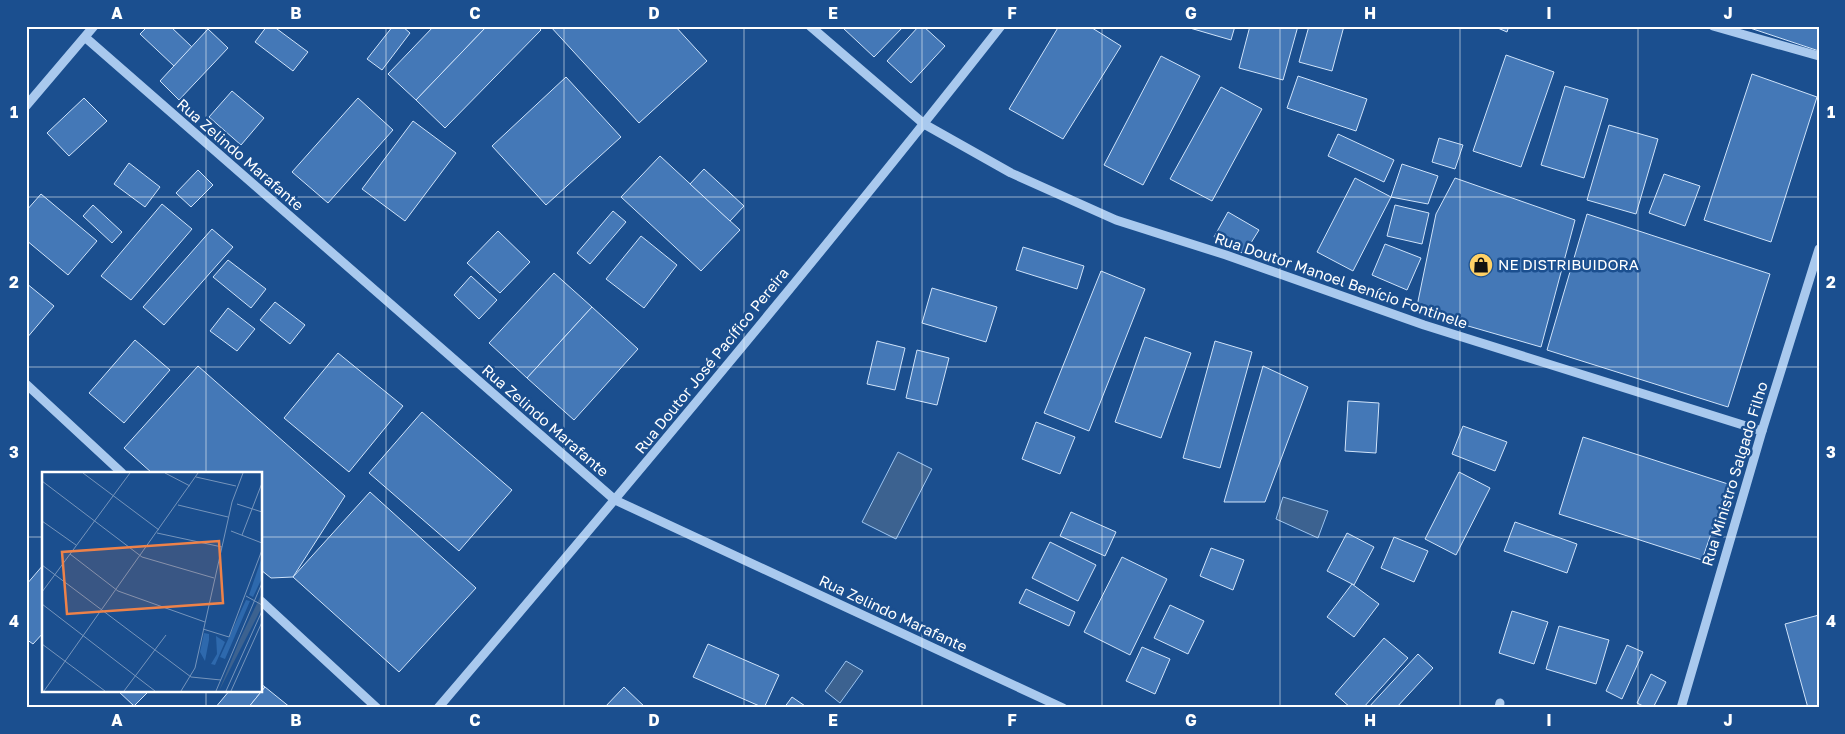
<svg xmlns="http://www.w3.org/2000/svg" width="1845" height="734" viewBox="0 0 1845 734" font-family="'Golos Text',sans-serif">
	<rect width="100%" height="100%" fill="#1b4f8f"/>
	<g fill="#3c6290" stroke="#9cc4f0">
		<path d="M898,452L932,469L896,539L862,522Z"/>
		<path d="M1283,497L1328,511L1318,538L1276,519Z"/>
		<path d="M846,661L863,671L840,703L825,691Z"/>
	</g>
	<g fill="#4478b7" stroke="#cfe3fa">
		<path d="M148,26H170L192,47L174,66L140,34Z"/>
		<path d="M267,26H273L308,52L293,71L255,42Z"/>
		<path d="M393,26H402L410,33L382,70L367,59Z"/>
		<path d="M434,26H487L416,100L388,74Z"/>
		<path d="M487,26H537L541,30L445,128L416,100Z"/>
		<path d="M550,26H675L707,61L639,123Z"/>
		<path d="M845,26H904L874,57L843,28Z"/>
		<path d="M919,26H923L945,46L911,83L887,61Z"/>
		<path d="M1059,26H1089L1121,46L1063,139L1009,109Z"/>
		<path d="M1183,26H1235L1231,40Z"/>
		<path d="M1250,26H1298L1283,80L1239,68Z"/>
		<path d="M1309,26H1344L1332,71L1299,62Z"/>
		<path d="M1493,26H1509L1507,32Z"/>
		<path d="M1744,26H1819V51Z"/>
		<path d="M208,29L228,48L179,100L160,81Z"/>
		<path d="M1506,55L1554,72L1521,167L1473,151Z"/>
		<path d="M1161,56L1200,76L1143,185L1104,165Z"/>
		<path d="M1752,74L1817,97L1771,242L1704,220Z"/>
		<path d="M1298,76L1367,99L1356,131L1287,108Z"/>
		<path d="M566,77L621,137L546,205L492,146Z"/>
		<path d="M1565,86L1608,99L1584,178L1541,165Z"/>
		<path d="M1221,87L1262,109L1212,201L1170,179Z"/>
		<path d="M232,91L264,118L241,145L209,117Z"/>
		<path d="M84,98L107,121L69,156L47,133Z"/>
		<path d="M358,98L393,130L328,203L292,172Z"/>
		<path d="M413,121L456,153L405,221L362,189Z"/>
		<path d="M1609,125L1658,139L1636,214L1587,200Z"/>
		<path d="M1338,134L1394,160L1384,182L1328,156Z"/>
		<path d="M1439,138L1463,145L1455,169L1432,162Z"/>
		<path d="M660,156L740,230L701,271L621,197Z"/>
		<path d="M129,163L160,187L145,207L114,184Z"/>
		<path d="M1402,164L1438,176L1428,204L1391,197Z"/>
		<path d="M704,169L744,206L730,221L690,184Z"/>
		<path d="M198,170L213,185L191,207L176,193Z"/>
		<path d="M1664,174L1700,186L1685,226L1649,213Z"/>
		<path d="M1355,178L1391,197L1353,271L1317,252Z"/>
		<path d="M1455,178L1575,220L1541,347L1416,311L1436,214Z"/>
		<path d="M41,194L97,241L68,275L26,240V211Z"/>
		<path d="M162,204L192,229L131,300L101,276Z"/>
		<path d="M93,205L122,232L112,243L83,216Z"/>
		<path d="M1395,205L1429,213L1422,244L1387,236Z"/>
		<path d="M613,211L626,222L590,264L577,253Z"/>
		<path d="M1228,212L1259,230L1244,254L1214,237Z"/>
		<path d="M1587,214L1770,274L1728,407L1547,350Z"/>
		<path d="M212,229L233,247L164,325L143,307Z"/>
		<path d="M498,231L530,262L500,293L467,263Z"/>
		<path d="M641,236L677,265L644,308L606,279Z"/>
		<path d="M1385,244L1421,258L1407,290L1372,275Z"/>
		<path d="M1023,247L1084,266L1077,289L1016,270Z"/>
		<path d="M228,260L266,289L251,308L213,277Z"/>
		<path d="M1101,271L1145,289L1089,431L1044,413Z"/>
		<path d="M554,273L592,307L527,378L489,343Z"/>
		<path d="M471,276L497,300L479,319L454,295Z"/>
		<path d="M26,283L54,306L26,339Z"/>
		<path d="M932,288L997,307L986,342L922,323Z"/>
		<path d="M275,302L305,325L290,344L260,320Z"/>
		<path d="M592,307L638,349L574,420L527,378Z"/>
		<path d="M228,308L255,329L237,351L210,331Z"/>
		<path d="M1145,337L1191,353L1161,438L1115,422Z"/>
		<path d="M135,340L170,370L124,423L89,393Z"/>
		<path d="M877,341L905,348L895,390L867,384Z"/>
		<path d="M1215,341L1252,352L1220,468L1183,458Z"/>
		<path d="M917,350L949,358L937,405L906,398Z"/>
		<path d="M338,353L403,406L349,472L284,418Z"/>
		<path d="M198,366L345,496L293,577L271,578L261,570V473H152L124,448Z"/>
		<path d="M1263,366L1308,387L1265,502H1224Z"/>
		<path d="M1348,401L1379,403L1376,453L1345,451Z"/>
		<path d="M422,412L512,490L459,551L369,473Z"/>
		<path d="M1036,422L1075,437L1060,474L1022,459Z"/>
		<path d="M1463,426L1507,442L1495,471L1452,454Z"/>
		<path d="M1583,437L1728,484L1702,560L1559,514Z"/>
		<path d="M1459,472L1490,488L1456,555L1425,539Z"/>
		<path d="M370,492L476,588L399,672L293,577Z"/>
		<path d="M1071,512L1116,532L1105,556L1060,536Z"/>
		<path d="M1515,522L1577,544L1567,573L1504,551Z"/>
		<path d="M1347,533L1374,547L1354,585L1327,571Z"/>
		<path d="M1394,537L1428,551L1414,582L1381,568Z"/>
		<path d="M1050,542L1096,565L1078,601L1032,578Z"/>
		<path d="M1211,548L1244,560L1233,590L1200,576Z"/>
		<path d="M1122,557L1167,579L1130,655L1084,632Z"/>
		<path d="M44,564V632L33,644L26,639V585Z"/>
		<path d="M1352,584L1379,604L1354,637L1327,617Z"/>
		<path d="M1026,589L1075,612L1069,626L1019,603Z"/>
		<path d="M1170,605L1204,621L1188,654L1154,638Z"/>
		<path d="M1512,611L1548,622L1534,664L1499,653Z"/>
		<path d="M1819,615V708H1808L1785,624Z"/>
		<path d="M1559,626L1609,640L1596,684L1546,669Z"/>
		<path d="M1384,638L1408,658L1363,708H1351L1335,694Z"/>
		<path d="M708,644L779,675L764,708L693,677Z"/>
		<path d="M1627,645L1643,652L1622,699L1606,691Z"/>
		<path d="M1142,647L1170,659L1155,694L1126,681Z"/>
		<path d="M1418,654L1433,668L1396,708H1368Z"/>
		<path d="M1651,674L1666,682L1653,708H1647L1637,703Z"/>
		<path d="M261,684L265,687L248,708H215L230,690H261Z"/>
		<path d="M265,687L291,708H248Z"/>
		<path d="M624,687L646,708H604Z"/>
		<path d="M117,690H150L134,706Z"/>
		<path d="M792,697L808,708H784Z"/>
	</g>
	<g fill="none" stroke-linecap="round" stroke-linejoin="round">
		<g stroke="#a9c9ee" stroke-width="9">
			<path d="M810,26L924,124L1011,173L1116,220L1226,255L1424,325L1762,431"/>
			<path d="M1713,26L1819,56"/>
			<path d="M86,38L615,500L1063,708"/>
			<path d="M26,106L94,26"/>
			<path d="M26,384L122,473"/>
			<path d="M261,601L377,708"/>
			<path d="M438,708C629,484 819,258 1001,26"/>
			<path d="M1499,708L1500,703"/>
			<path d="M1681,708L1762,431L1819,249"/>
		</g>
	</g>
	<path fill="none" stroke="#fff" stroke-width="1" stroke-opacity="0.55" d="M206,26V473M386,26V708M564,26V708M744,26V708M922,26V708M1102,26V708M1280,26V708M1460,26V708M1638,26V708M26,197H1819M26,367H1819M26,537H44M261,537H1819M206,690V708"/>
	<defs>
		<g id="shop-disc" transform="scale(1.25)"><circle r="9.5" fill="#ffd166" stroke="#1b4f8f"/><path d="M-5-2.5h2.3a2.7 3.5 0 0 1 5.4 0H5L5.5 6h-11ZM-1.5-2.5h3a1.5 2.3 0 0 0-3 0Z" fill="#111"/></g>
	</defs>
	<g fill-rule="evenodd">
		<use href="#shop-disc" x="1481" y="265"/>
	</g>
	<g text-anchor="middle" stroke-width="5" stroke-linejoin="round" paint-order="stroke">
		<g font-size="15" fill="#fff" stroke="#1b4f8f">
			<text transform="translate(240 155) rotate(41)" y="5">Rua Zelindo Marafante</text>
			<text transform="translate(1341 281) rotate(19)" y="5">Rua Doutor Manoel Benício Fontinele</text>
			<text transform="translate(712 361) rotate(-51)" y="5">Rua Doutor José Pacífico Pereira</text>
			<text transform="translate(545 421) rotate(41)" y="5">Rua Zelindo Marafante</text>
			<text transform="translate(1735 474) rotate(-73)" y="5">Rua Ministro Salgado Filho</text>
			<text transform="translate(893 614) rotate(25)" y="5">Rua Zelindo Marafante</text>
		</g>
		<g font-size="15" fill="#fff" stroke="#1b4f8f" text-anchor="start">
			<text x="1498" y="270">NE DISTRIBUIDORA</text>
		</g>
	</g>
	<g transform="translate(42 472)">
		<rect width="220" height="220" fill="#1b4f8f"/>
		<path d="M220,85V106L211,125L207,123ZM204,128L208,129L183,187L178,185ZM162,161L167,162V168L163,189L158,180ZM174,164L183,170L173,193L169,192L175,182Z" fill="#2e69ad"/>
		<path d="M220,121V135L177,219L198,167Z" fill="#3c6290"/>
		<path fill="none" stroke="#7695bc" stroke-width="1" d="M41,1L117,58M123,1L148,14M154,5L194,14M0,9L100,85L172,106M195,32L220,40M136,33L186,45M0,49L34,73M189,59L220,71M115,61L180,75M200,63L220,11M28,82L76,119L163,150M0,93L149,205L179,208M0,120L88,1M204,124L220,133M0,132L113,219M161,157L187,165L220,78M0,172L63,219M2,219L156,1M82,219L124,163M139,219L153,196L190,30L201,1M174,219L220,111M184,219L220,139M189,219L220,150"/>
		<path fill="#ee8249" fill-opacity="0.15" stroke="#ee8249" stroke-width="2.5" d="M177,69L181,131L25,142L20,80Z"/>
		<rect width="220" height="220" fill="none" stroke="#fff" stroke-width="2.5"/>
	</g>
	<rect width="1845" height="734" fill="none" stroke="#1b4f8f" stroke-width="55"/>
	<rect x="28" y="28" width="1790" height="678" fill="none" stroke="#fff" stroke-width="2"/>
	<g font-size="16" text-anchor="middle" font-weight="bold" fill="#fff">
		<text x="117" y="19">A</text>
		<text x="296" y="19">B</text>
		<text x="475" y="19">C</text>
		<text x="654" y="19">D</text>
		<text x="833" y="19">E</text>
		<text x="1012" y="19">F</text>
		<text x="1191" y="19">G</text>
		<text x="1370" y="19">H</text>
		<text x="1549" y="19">I</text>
		<text x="1728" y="19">J</text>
		<text x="14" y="118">1</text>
		<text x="1831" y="118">1</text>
		<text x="14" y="288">2</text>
		<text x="1831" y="288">2</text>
		<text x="14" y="458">3</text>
		<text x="1831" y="458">3</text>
		<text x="14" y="627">4</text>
		<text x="1831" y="627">4</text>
		<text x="117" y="726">A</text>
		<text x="296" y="726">B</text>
		<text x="475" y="726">C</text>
		<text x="654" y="726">D</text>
		<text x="833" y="726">E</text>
		<text x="1012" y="726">F</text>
		<text x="1191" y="726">G</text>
		<text x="1370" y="726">H</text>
		<text x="1549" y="726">I</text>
		<text x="1728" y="726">J</text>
	</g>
</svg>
